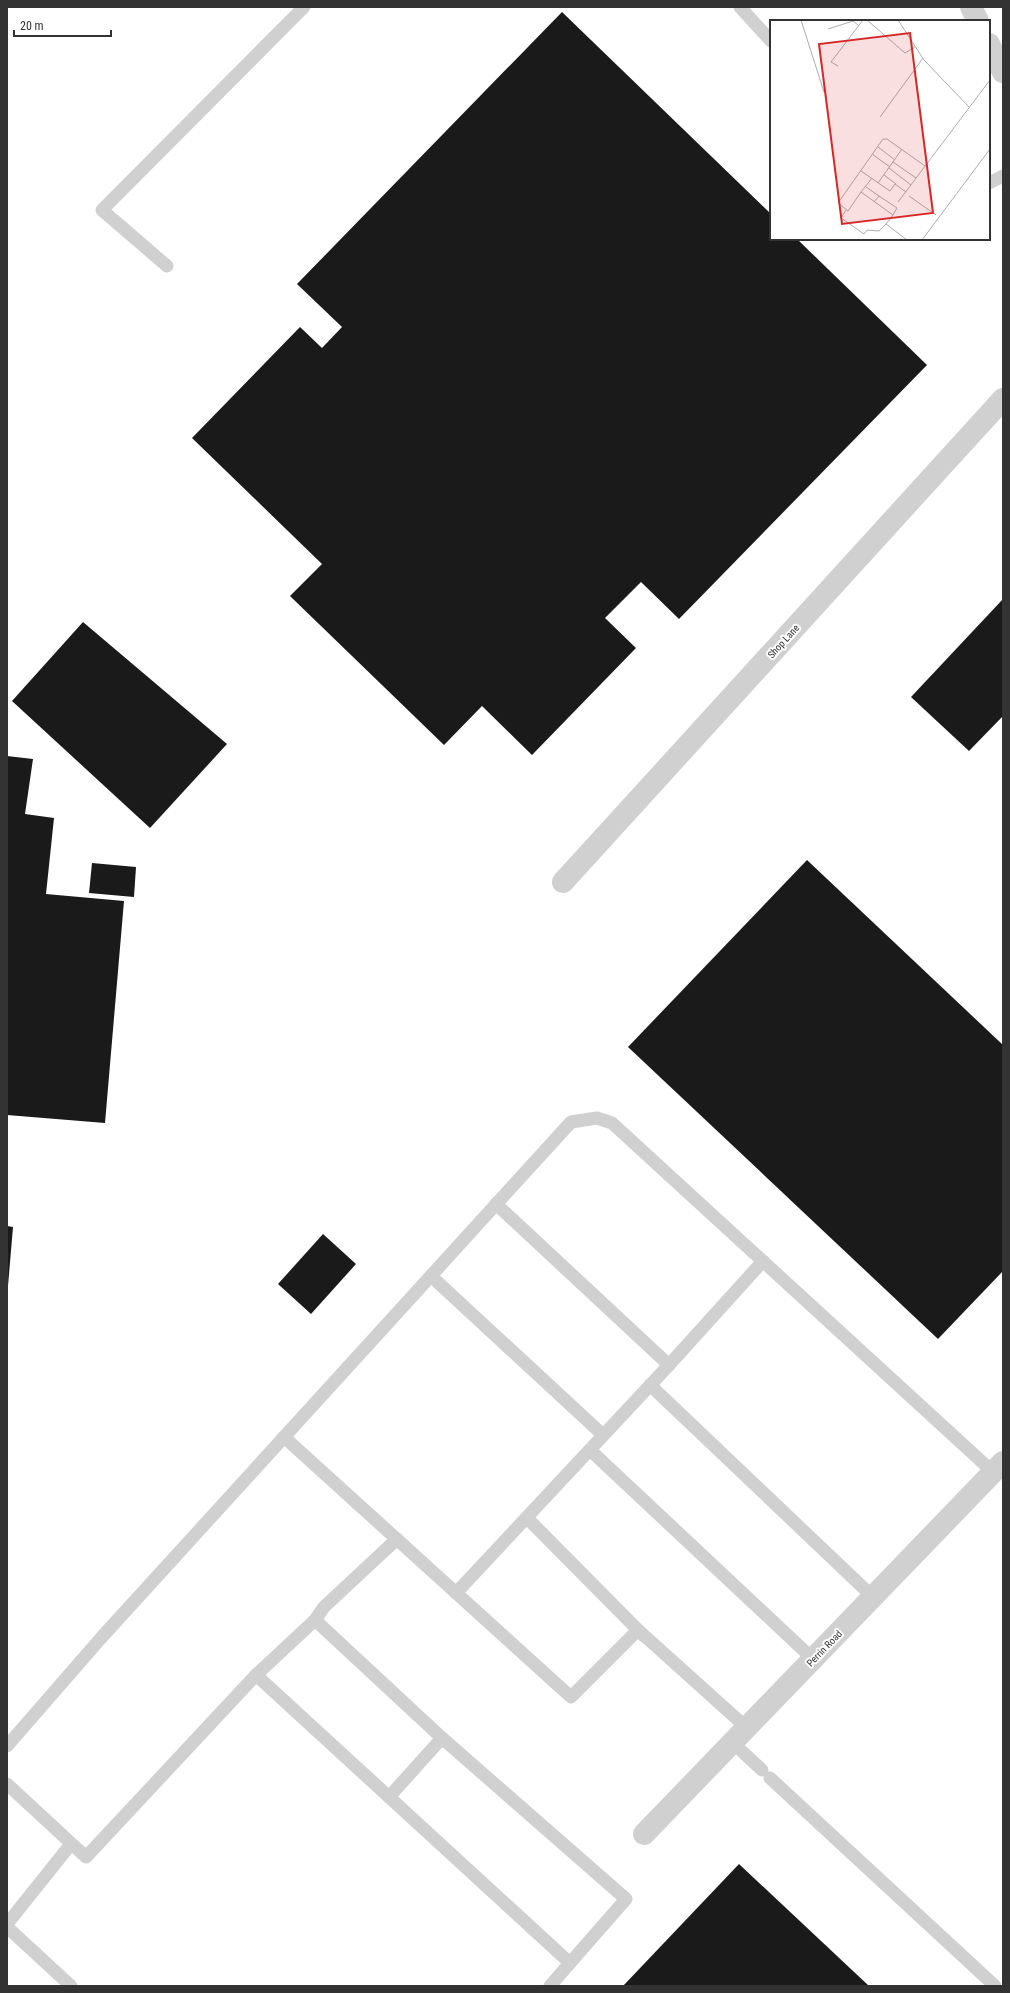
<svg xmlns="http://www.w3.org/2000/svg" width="1010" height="1993" viewBox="0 0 1010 1993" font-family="'Roboto Condensed',sans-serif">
	<rect width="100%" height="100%" fill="#fff"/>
	<g fill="#1a1a1a">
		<path d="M562,12L771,214V239H797L927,365L679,619L641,582L605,618L636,648L532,755L482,706L444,745L290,596L322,564L192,438L300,327L322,348L342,327L297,284Z"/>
		<path d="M1003,599V716L969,751L911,697Z"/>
		<path d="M83,622L227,744L150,828L12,701Z"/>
		<path d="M7,756L33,759L25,814L54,818L46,894L124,901L105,1123L7,1115Z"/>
		<path d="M807,860L1003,1045V1271L938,1339L628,1047Z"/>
		<path d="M92,863L136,867L134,897L89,893Z"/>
		<path d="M7,1226L13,1227L8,1286H7Z"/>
		<path d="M323,1234L356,1264L311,1314L278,1284Z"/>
		<path d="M739,1864L869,1986H623Z"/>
	</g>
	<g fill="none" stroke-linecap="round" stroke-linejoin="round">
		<g stroke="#d0d0d0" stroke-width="13">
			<path d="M740,7L771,41"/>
			<path d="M989,183L1003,176"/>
			<path d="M167,266L102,210L304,7"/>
			<path d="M496,1204L669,1365"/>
			<path d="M431,1276L603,1435"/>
			<path d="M650,1385L873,1597"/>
			<path d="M284,1437L571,1697L638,1630L747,1728"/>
			<path d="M590,1450L813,1659"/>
			<path d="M527,1518L644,1636"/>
			<path d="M456,1593L669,1365L763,1261"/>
			<path d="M315,1620L442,1738"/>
			<path d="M256,1675L315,1620L324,1607L397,1539"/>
			<path d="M733,1743L762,1770"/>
			<path d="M7,1746L101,1638L571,1122L597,1118L612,1123L993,1472"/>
			<path d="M770,1778L995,1986"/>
			<path d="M7,1784L86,1857L256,1675L570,1963L550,1986"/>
			<path d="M389,1797L442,1738L626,1899L570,1963"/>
			<path d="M7,1924L71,1844"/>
			<path d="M7,1927L71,1986"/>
		</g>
		<g stroke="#d0d0d0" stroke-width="22">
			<path d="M971,7L978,21"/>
			<path d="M989,44L1003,72"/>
			<path d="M563,882L1003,399"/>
			<path d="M644,1834L1003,1462"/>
		</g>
	</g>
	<g text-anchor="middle" stroke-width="4" stroke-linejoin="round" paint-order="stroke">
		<g font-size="10" fill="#333" stroke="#fff">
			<text transform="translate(783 641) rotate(-48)" y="4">Shop Lane</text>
			<text transform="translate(824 1648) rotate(-46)" y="4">Perrin Road</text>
		</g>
	</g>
	<g transform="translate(770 20)">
		<rect width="220" height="220" fill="#fff"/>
		<path fill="none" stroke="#adadad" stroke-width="1" d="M31,0L54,72M97,0L135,33L145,27M128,0L154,40L199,87M58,9L83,1L89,6M68,46L61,42L93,0M110,97L153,38M108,127L125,140M102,134L120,147M123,142L146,158M119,148L141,165M91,151L120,171L125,164L136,172M114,155L126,164M108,163L132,129M96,167L109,176M91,172L102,158M139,176L166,195M104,182L109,176L127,188L123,195M128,182L220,60M76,190L71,198L94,214L97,210L109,211L116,204M137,220L116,204L123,195L91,172L78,191L68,183L113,119H117L155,146M152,220L220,129"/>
		<path fill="#d62828" fill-opacity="0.15" stroke="#d62828" stroke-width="2" d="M140,13L163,193L72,204L49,24Z"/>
		<rect width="220" height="220" fill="none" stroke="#333" stroke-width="2"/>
	</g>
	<rect width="1010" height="1993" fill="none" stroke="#333333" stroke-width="16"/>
	<path d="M14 30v6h97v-6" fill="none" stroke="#333333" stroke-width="2"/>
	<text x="20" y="30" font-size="12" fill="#333333" stroke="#ffffff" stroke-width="3" paint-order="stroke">20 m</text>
</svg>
